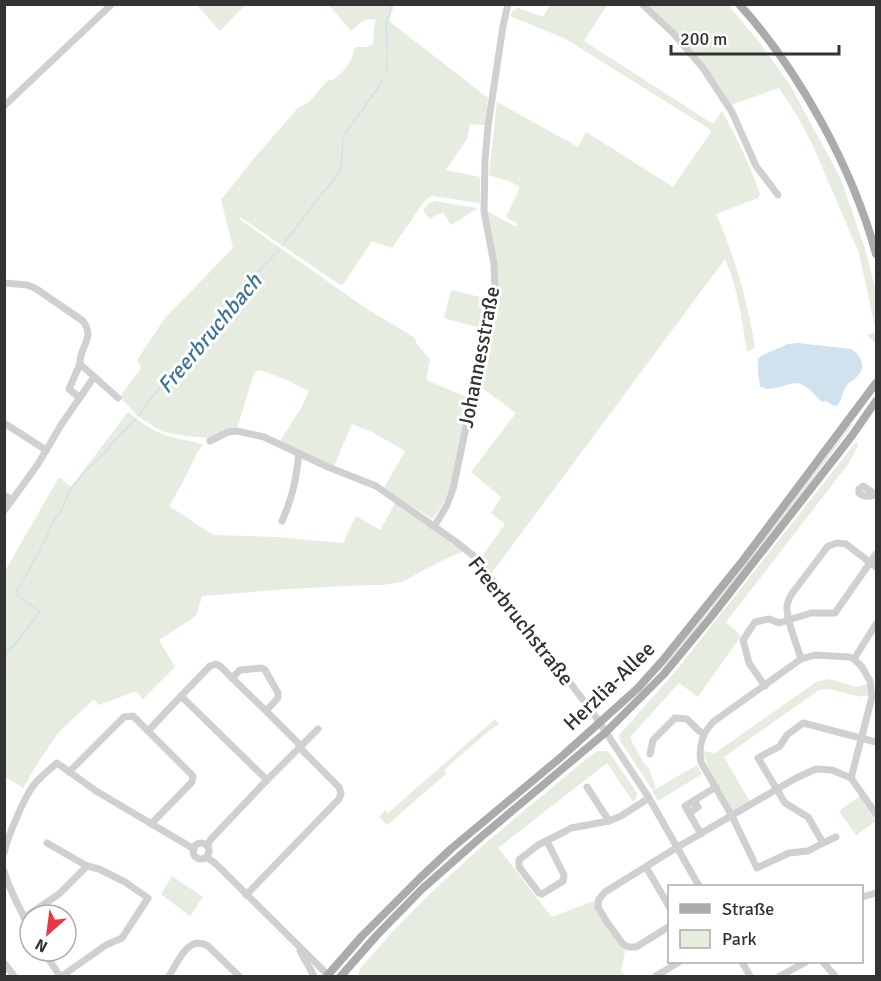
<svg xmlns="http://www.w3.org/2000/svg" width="881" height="981" viewBox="0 0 881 981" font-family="Signika,sans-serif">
	<rect width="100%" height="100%" fill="#fff"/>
	<g fill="#e6ecdf">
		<path d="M196,4H245V5L220,31Z"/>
		<path d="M329,5H394L389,21L488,98L485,125L470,124L467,139L446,170L480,177V203L433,196L426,199L392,248L372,241L342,286L240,217L239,219L364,307L415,338L416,343L430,359L426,380L469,398L450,488L441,507L432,519L384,488L405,451L372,432L352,424L334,466L280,441L301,408L309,391L287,380L260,370L256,371L252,379L237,429L228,430L207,438L185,436L164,432L153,426L138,416L120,397L141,368L137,360L165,318L233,248L221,200L256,156L298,108L308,103L329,79L331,81C345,72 351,63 355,47H366L372,45C375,37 373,28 376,20C365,16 359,24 351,31Z"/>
		<path d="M550,5H607L584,41L713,124L722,111C737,138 750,165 760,194L758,198L716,214C735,257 748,302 755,348L747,352C742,321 738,288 725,259L491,574L480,559L505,524L491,513L501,497L471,472L516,413L478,385L497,287L487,211L516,227L518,224L506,217L520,187L511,182L489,175L497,102L578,147L586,132L673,187L711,132L708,128L566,39L510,16C512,11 514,9 519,8L543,17Z"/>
		<path d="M648,5H728L760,43L790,85L841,179L866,252L876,292V344L867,335L876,332L859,253L814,148L798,117L779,88L731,105C709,67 681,35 648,5Z"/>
		<path d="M435,201L476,208L477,209L451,225L443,212L429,219L423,210L429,203Z"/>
		<path d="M451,290L488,299L484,329L444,318Z"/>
		<path d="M128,412C141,423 157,434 175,438C186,441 192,440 203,445L197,453L183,482L169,506L213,535L276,537L343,543L356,516L380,530L396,502L464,551L439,562L402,582L383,585H367L289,589L202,596L196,616L159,640L175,667L143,699L136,691L99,705L94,699L59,732L41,758L23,788L7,778L5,780V571L59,477L71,487Z"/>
		<path d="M851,424L852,425C792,510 728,591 661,671L660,670L711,606Z"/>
		<path d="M856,442L858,445L849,463L726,622L741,636L698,697L679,683L631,736V740L646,767L648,766L656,788L652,789L620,741L619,735L675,672Z"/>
		<path d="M829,679L857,687L867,684L868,697L862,695L861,697L829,689L819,690L724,757L750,802L734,812C725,795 706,769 703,751L715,753L816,682Z"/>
		<path d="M495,719L499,724L484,735L444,770L447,773L387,825L379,817L385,810L388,813Z"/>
		<path d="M598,751H605L609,752L637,793L636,799L633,802L607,763L498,848L552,917L599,899L598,907L623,944L625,951L621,971L625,976H358L360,969C374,953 388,936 403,921C461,861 526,809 590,756Z"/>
		<path d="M697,765L702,774L658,801L652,791Z"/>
		<path d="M860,796L876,821L856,835L839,811Z"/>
		<path d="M172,876L203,897L190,916L161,894Z"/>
	</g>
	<path fill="#cfe2ee" d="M798,343L851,349C856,352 859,355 861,360C867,376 850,379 845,388C841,394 843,399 837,406L832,405L827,401L822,402C816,397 810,388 803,385C791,378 773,395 760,386L758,373V359L761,356L788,344Z"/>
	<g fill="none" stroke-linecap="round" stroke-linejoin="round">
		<g stroke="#cfe2ee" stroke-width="1.5">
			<path d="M387,53L386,24L392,4"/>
			<path d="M387,58V74"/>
			<path d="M345,134L382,82"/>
			<path d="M282,246L316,201L337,176L341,168L343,138"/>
			<path d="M138,416L160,387L207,337L244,287L279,250"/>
			<path d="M4,651L10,650L40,612L18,596L16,594V592L39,552L56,517L60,513L71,488L87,469L104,454L114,441L136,419"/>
		</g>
		<g stroke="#d0d0d0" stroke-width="7">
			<path d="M642,4L673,33L703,68L732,112L756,166L778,195"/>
			<path d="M4,106L112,4"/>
			<path d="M4,283L27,285L35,288L83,321C96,339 79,346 80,364L118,398"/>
			<path d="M80,398L69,389L80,364"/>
			<path d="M4,423L46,450"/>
			<path d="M210,441L228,432L237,431L264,437L328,467L376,486L455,541L475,557L596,717L649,798L699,886"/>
			<path d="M863,486L876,495C870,496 864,498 859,493V489Z"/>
			<path d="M4,495L12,500"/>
			<path d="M4,511L38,464L61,425L94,377"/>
			<path d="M282,521C293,496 296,480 299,453"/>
			<path d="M434,527L447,505L453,489L495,288L494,264L484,211L485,160L488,126L503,26L508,4"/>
			<path d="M801,659C797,644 788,625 787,610C786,604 789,600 791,595L828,546L837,543L846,544L876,567"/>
			<path d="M854,659L876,624"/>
			<path d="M232,678L220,666L216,664L210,666L181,696L267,780"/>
			<path d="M765,686L749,663L743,640L755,622L769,619L779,623L811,613H835L876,554"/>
			<path d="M148,731L181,696"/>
			<path d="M650,754L653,740L675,718L687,719L699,731L704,733"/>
			<path d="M69,772L124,717L133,716L193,776L192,782L151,824"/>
			<path d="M851,778L872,697L870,681L862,667L854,659L849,657L815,655L801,659L713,722C702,734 698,746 701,762L732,816L757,868L789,853L808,851L823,843L808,817L785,803L758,758L780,746L787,735L803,723L811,725L876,742"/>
			<path d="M587,787L609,821"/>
			<path d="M689,813L698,807L694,801"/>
			<path d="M701,834L685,806L716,787"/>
			<path d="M547,841L564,875L563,881L542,894L539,893L519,867V860L538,845L564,832L571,828L609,821L621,816L649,798"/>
			<path d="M47,843L87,866L99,869L125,882L148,898L122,938L106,945L62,976"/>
			<path d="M823,843L836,837"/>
			<circle cx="201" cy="851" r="8"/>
			<path d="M207,846L211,839L267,780L318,729"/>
			<path d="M4,853C8,836 23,800 33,786C40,777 49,770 57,763L96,791L194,849"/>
			<path d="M206,857L215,863L328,975"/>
			<path d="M646,867L670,908"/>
			<path d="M4,871C10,892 20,909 30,928"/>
			<path d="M246,895L339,799L341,794L339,787L304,752L297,742L266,711L278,698V693L265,670L262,668L240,670L232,678L266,711"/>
			<path d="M862,897L876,893"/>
			<path d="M24,918L59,894L87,866"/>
			<path d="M670,926L636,947H628L623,944L607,922L598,907L599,899L605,892L676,848L796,778L816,769L832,770L851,778L876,814"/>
			<path d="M43,951L60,976"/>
			<path d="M300,951L314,976"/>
			<path d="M742,962L750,976"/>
			<path d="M823,962L835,976"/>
			<path d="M4,963L14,976"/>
			<path d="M169,976C178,962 188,934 208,946L239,976"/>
			<path d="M656,976L679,962"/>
			<path d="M780,976L806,962"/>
		</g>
		<g stroke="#ababab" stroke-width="8">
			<path d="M739,4C799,70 853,169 876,254"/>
			<path d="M327,976L362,936L421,877L452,848L560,758L638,688L663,660L744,559L876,383"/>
			<path d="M341,976L377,935L422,889L481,837L605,733L664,674L711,617L851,437L876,401"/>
		</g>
	</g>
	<g text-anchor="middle" stroke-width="6" stroke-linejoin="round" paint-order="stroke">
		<g font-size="21" fill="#333" stroke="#fff">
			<text transform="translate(479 357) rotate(-79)" y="7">Johannesstraße</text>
			<text transform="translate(521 621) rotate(52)" y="7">Freerbruchstraße</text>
			<text transform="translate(609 686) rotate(-44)" y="7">Herzlia-Allee</text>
		</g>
		<g font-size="22" font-style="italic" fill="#3f7597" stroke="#fff">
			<text transform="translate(209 333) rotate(-50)" y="8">Freerbruchbach</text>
		</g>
	</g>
	<rect width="881" height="981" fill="none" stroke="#333333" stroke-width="12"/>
	<rect x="668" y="885" width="195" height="78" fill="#ffffff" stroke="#adadad" stroke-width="1.5"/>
	<rect x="680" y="904" width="30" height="9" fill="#ababab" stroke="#adadad" stroke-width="1.5"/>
	<text x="722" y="915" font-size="18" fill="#333333">Straße</text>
	<rect x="680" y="930" width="30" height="18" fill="#e6ecdf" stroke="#adadad" stroke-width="1.5"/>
	<text x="722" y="945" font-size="18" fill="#333333">Park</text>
	<g transform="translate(48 933) rotate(208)"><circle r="28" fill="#ffffff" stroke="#adadad" stroke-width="1.5"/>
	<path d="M0-4.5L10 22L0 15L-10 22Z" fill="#e63946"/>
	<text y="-9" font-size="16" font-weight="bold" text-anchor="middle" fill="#333333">N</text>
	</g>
	<path d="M671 45v9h168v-9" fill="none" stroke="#333333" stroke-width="3"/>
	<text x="680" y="45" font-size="18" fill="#333333" stroke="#ffffff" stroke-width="4.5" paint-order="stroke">200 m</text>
</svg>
